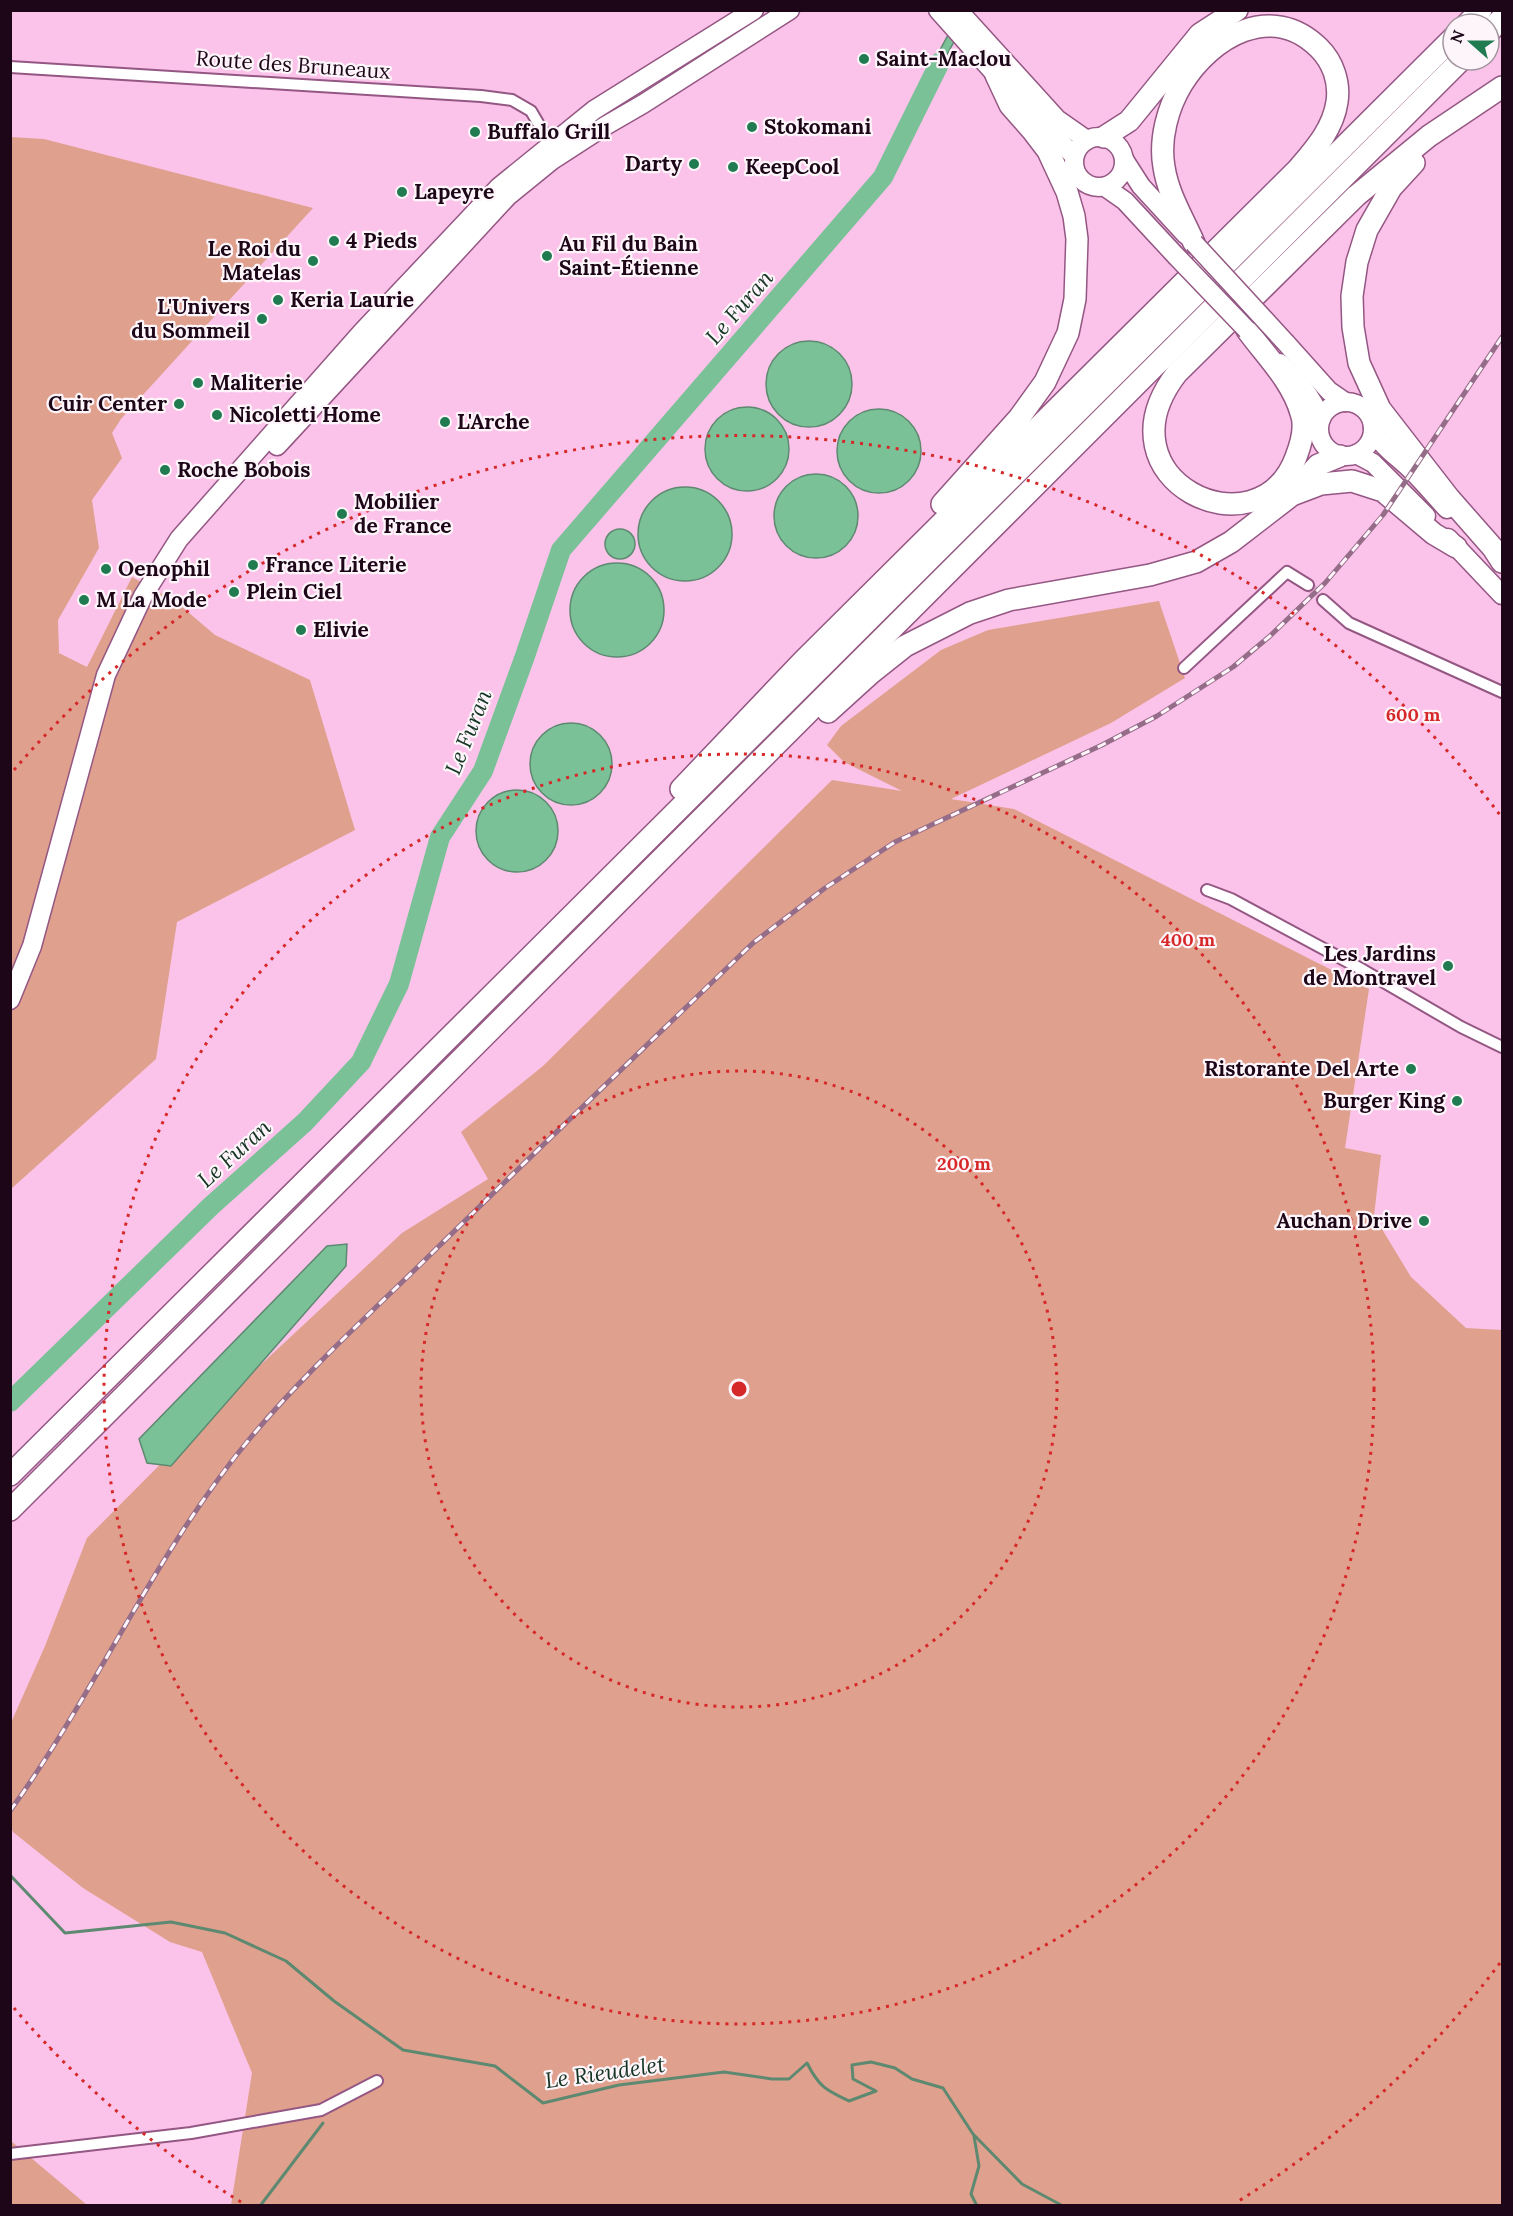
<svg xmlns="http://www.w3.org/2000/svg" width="1513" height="2216" viewBox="0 0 1513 2216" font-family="Lora,serif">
	<rect width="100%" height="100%" fill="#fbc3e9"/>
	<g fill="#dfa08d">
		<path d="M10,137L44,139L313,208L121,419L112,433L122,458L92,500L99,548L58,620L59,653L87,667L132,577L175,601L215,635L310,680L355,830L177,922L156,1059L11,1189Z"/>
		<path d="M1159,601L1185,678L1111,723L951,799L1014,809L1369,989L1345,1148L1381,1155L1374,1216L1411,1277L1466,1328L1502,1330V2205H231L252,2073L202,1952L170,1942L83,1888L13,1832L10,1824V1725L45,1646L87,1538L238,1386L402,1233L488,1179L461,1132L543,1066L832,780L902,791L844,762L827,745L841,726L941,650L988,630Z"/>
		<path d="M11,2141L87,2205H11Z"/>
	</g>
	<g fill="#7ac198" stroke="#5e8971" stroke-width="1.5">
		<path d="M961,11H971L930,85H921Z"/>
		<circle cx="809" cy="384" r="43"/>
		<circle cx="747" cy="449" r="42"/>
		<circle cx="879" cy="451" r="42"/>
		<circle cx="816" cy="516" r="42"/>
		<circle cx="685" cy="534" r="47"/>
		<circle cx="620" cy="544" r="15"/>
		<circle cx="617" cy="610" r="47"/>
		<circle cx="571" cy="764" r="41"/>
		<circle cx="517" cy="831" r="41"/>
		<path d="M347,1244L346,1266L171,1466L147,1463L139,1439L327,1246Z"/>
	</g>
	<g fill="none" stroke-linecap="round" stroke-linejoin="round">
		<g stroke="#5e8971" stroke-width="3">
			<path d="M10,1875L65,1933L171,1922L225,1933L286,1961L334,2001L403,2050L495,2066L543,2103L619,2085L724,2072L772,2079H789L807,2063C819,2087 826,2090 849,2101L876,2091L853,2079L852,2065L871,2062L895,2068L912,2079L943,2088L973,2134L1022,2184L1063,2206"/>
			<path d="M974,2136L979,2166L971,2194L977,2206"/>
			<path d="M260,2206L323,2123"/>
		</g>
		<path stroke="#7ac198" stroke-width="20" d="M10,1402L211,1206L305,1122L361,1062L399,984L440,837L483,771L525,656L561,550L883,177L940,62"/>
		<path stroke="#daa7ca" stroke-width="10" stroke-dasharray="10 5" stroke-linecap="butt" d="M1308,585L1323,600"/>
		<g stroke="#945783" stroke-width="14">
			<g id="minor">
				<path d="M10,67L481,96L512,100L531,111L551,145V149"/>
				<path d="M1323,600L1349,623L1502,692"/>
				<path d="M1184,668L1287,572L1308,585"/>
				<path d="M1207,890L1231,899L1363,970L1461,1027L1502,1047"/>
				<path d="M10,2154L191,2133L321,2110L377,2081"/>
			</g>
		</g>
		<g stroke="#945783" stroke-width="21">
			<g id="primary">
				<path d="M938,10L996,75L1074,156"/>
				<path d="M958,10L1057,119L1087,140"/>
				<circle cx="1099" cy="162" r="25"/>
				<path d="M1125,161L1141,186L1186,235"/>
				<path d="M1105,187L1125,201L1176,256"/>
				<path d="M1286,343L1329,391L1345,402"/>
				<path d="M1280,363C1297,380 1312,396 1321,419"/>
				<circle cx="1346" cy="429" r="27"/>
				<path d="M1373,427C1380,446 1393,453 1407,466C1421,479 1434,495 1447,509"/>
				<path d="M277,446L508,196L551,161L605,126L643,104L790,10"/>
				<path d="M1356,454L1373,463L1426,516"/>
				<path d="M1448,538L1502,595"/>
				<path d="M10,1000L32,946L106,675L143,596L179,539L362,332L499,187L594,110L754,10"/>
			</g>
		</g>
		<g stroke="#945783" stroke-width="24">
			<g id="motorway">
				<path d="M1467,24L1481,10"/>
				<path d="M1489,32L1502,18"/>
				<path d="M1104,137L1129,121L1200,34L1237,10"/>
				<path d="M1414,163L1391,188L1367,230L1357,262L1352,296L1353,327L1359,363L1380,409L1449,498L1493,548L1502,562"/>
				<path d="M1247,330C1266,356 1292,381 1301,413C1306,426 1301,444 1296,457C1259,558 1094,480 1177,373L1356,196L1429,136L1502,87"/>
				<path d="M1294,492L1318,465L1340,456"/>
				<path d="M942,504L1019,418L1045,382L1068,333L1075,299L1077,239L1074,216L1067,192L1048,151L1032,130L1010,105L996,75"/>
				<path d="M828,712L871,673L905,646L970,613L1009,600L1150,575L1196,562L1231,542L1292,495L1321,484L1352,481L1383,491L1434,534L1456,547"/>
				<path d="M681,789L803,661L1298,169C1315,149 1333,129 1337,102C1340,82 1333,62 1319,48C1272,1 1211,37 1182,84C1168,107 1159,139 1164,167C1168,194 1183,218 1194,243"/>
				<path d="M10,1475L1453,38"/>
				<path d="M10,1510L1461,60"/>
			</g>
		</g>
		<use href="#minor" stroke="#fff" stroke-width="10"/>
		<use href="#primary" stroke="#fff" stroke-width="18"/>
		<use href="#motorway" stroke="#fff" stroke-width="21"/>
		<g stroke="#956d89" stroke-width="5">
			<path id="rail" d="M10,1811C96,1692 154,1555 247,1442C303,1374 371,1313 433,1252C539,1148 646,1046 753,943L825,888L895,842L1102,745L1157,716L1233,667L1270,636L1325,583L1383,515L1502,337"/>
		</g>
		<use href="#rail" stroke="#fdf5fa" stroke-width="3" stroke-dasharray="9" stroke-linecap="butt"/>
		<g stroke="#945783" stroke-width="21" stroke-linecap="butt">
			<g id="primary-bridge">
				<path d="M1194,243L1286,343"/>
				<path d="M1176,256L1247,330"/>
			</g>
		</g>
		<use href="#primary-bridge" stroke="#fff" stroke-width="18"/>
	</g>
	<g fill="none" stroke="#d62828" stroke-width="3" stroke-dasharray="3 6">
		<circle cx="739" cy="1389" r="318"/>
		<circle cx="739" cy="1389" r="635"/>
		<path d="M1500 1963A953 953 0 0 1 1237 2202M241 2202A953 953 0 0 1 14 2008M14 770A953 953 0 0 1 1500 815"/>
	</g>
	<g fill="#207b51" stroke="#fdf5fa" stroke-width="2">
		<circle cx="864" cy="59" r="6"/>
		<circle cx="752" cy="127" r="6"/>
		<circle cx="475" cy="132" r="6"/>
		<circle cx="694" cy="164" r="6"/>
		<circle cx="733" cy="167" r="6"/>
		<circle cx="402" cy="192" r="6"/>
		<circle cx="334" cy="241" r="6"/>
		<circle cx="547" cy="256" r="6"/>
		<circle cx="313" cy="261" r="6"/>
		<circle cx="278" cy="300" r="6"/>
		<circle cx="262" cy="319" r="6"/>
		<circle cx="198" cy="383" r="6"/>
		<circle cx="179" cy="404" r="6"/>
		<circle cx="217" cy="415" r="6"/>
		<circle cx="445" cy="422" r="6"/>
		<circle cx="165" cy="470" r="6"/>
		<circle cx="342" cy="514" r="6"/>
		<circle cx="253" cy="565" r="6"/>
		<circle cx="106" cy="569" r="6"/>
		<circle cx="234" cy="592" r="6"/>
		<circle cx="84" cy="600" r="6"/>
		<circle cx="301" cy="630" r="6"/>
		<circle cx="1448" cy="966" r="6"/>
		<circle cx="1411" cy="1069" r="6"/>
		<circle cx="1457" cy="1101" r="6"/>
		<circle cx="1424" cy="1221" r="6"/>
	</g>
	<g text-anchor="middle" stroke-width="4.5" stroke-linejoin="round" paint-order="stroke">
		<g font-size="21" font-weight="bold" fill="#1c0617" stroke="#fdf5fa" text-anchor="start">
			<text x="876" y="66">Saint-Maclou</text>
			<text x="764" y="134">Stokomani</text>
			<text x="487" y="139">Buffalo Grill</text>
			<text x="682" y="171" text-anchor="end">Darty</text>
			<text x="745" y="174">KeepCool</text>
			<text x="414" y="199">Lapeyre</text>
			<text x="346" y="248">4 Pieds</text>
			<text x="559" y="251">Au Fil du Bain<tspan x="559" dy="24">Saint-Étienne</tspan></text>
			<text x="301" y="256" text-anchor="end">Le Roi du<tspan x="301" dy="24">Matelas</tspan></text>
			<text x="290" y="307">Keria Laurie</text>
			<text x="250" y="314" text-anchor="end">L'Univers<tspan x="250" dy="24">du Sommeil</tspan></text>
			<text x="210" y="390">Maliterie</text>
			<text x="167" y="411" text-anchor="end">Cuir Center</text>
			<text x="229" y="422">Nicoletti Home</text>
			<text x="457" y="429">L'Arche</text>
			<text x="177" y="477">Roche Bobois</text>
			<text x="354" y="509">Mobilier<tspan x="354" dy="24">de France</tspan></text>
			<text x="265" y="572">France Literie</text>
			<text x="118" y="576">Oenophil</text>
			<text x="246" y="599">Plein Ciel</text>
			<text x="96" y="607">M La Mode</text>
			<text x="313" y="637">Elivie</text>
			<text x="1436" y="961" text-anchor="end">Les Jardins<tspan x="1436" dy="24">de Montravel</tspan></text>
			<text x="1399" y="1076" text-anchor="end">Ristorante Del Arte</text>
			<text x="1445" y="1108" text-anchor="end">Burger King</text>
			<text x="1412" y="1228" text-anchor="end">Auchan Drive</text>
		</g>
		<g font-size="21" fill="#1c0617" stroke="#fdf5fa">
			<text transform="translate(293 65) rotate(4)" y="7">Route des Bruneaux</text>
		</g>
		<g font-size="22" font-style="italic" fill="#143423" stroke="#fdf5fa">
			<text transform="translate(739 307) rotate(-49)" y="8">Le Furan</text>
			<text transform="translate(468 732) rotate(-68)" y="8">Le Furan</text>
			<text transform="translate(234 1153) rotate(-42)" y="8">Le Furan</text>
			<text transform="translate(605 2072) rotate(-8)" y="8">Le Rieudelet</text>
		</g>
	</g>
	<circle cx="739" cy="1389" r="9" fill="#d62828" stroke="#fdf5fa" stroke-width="3"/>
	<g font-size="18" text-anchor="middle" font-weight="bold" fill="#d62828" stroke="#fdf5fa" stroke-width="4.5" stroke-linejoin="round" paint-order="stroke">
		<text x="1413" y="721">600 m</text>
		<text x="1188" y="946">400 m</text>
		<text x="964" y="1170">200 m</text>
	</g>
	<rect width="1513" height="2216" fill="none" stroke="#1c0617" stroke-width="24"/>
	<g transform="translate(1471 42) rotate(291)"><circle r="28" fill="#fdf5fa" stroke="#a3959f" stroke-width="1.5"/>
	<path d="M0-4.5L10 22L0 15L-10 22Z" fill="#207b51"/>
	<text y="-9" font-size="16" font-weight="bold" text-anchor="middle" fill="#1c0617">N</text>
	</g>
</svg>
